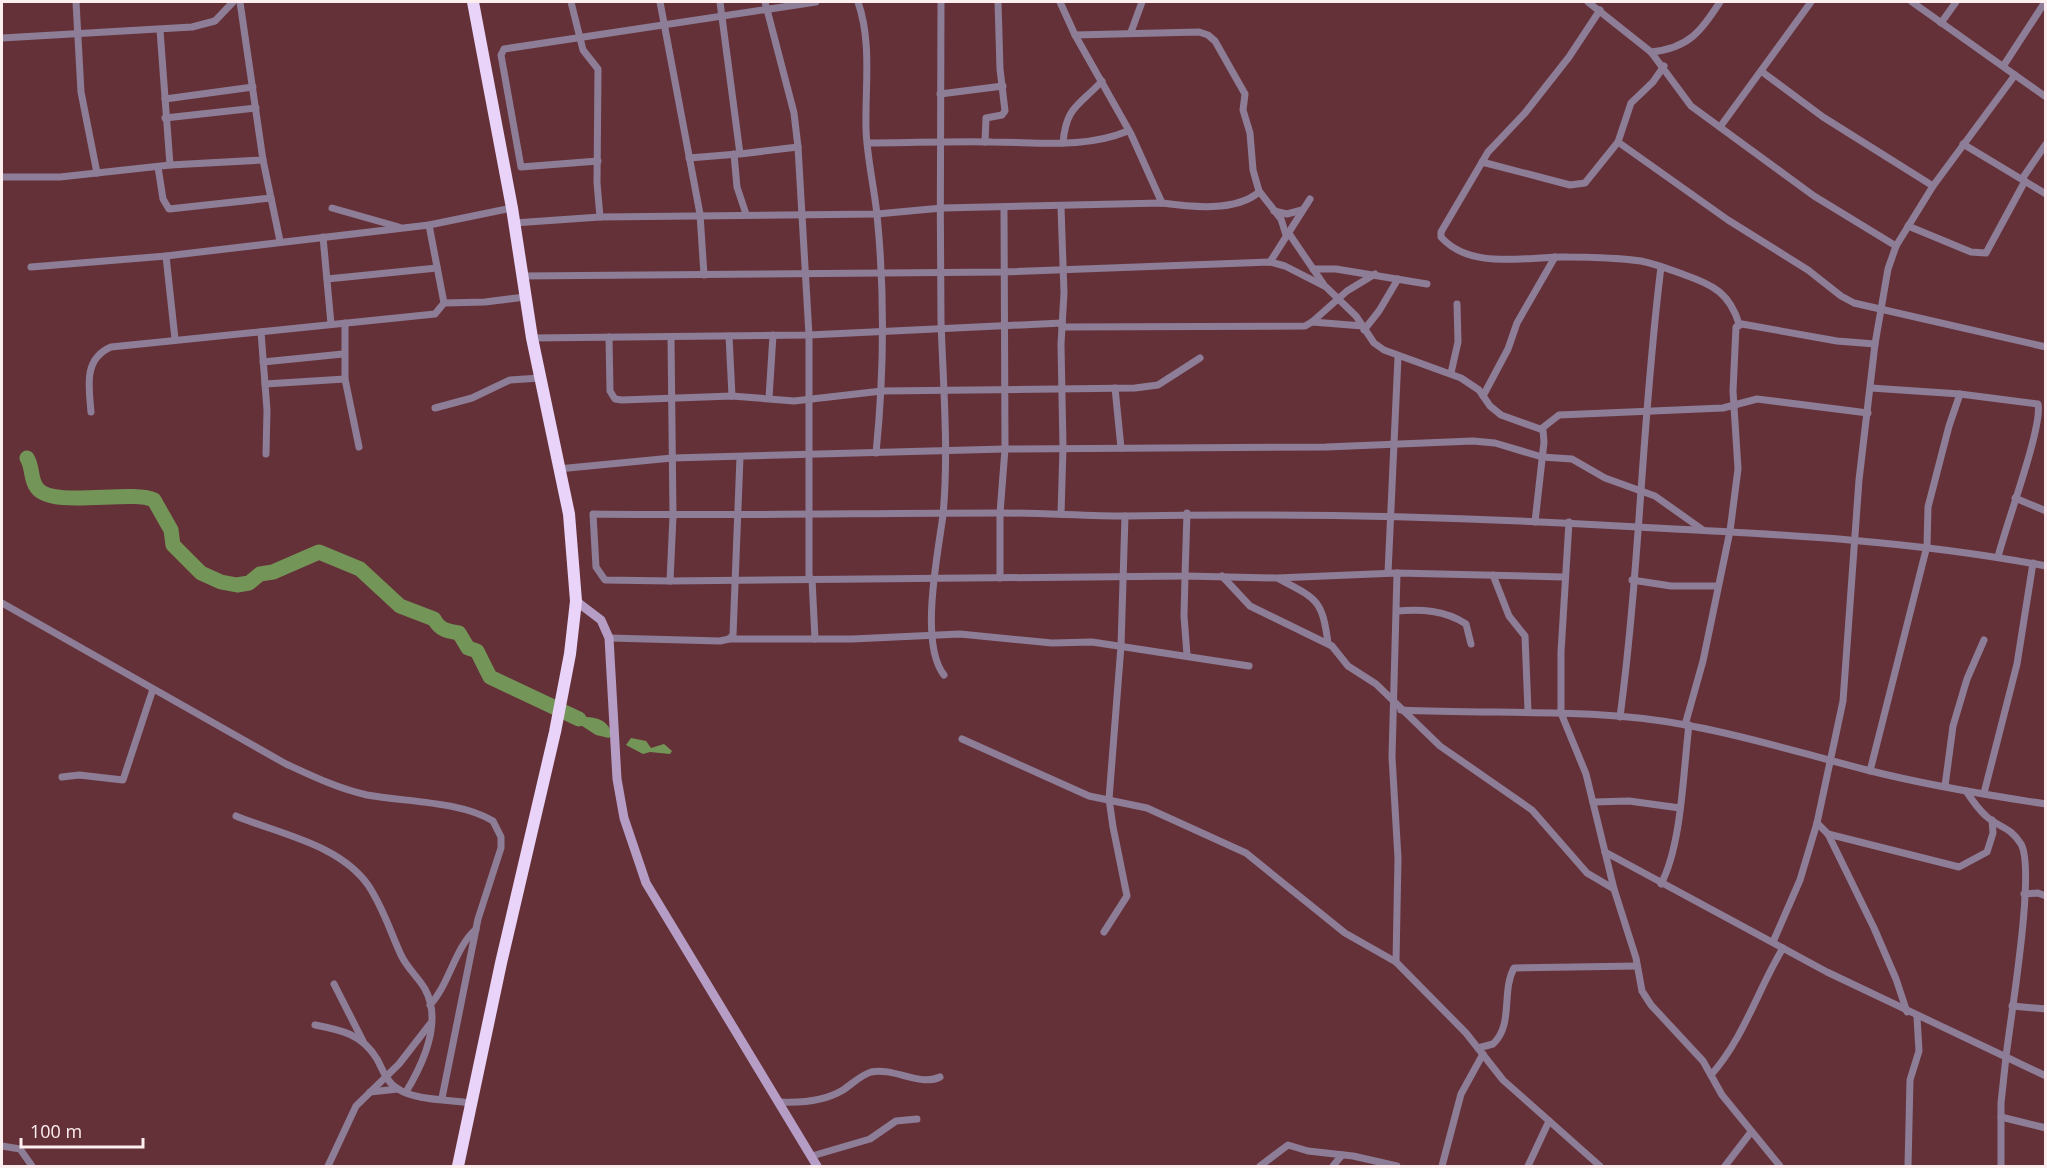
<svg xmlns="http://www.w3.org/2000/svg" width="2047" height="1168" viewBox="0 0 2047 1168" font-family="'Open Sans',sans-serif">
	<rect width="100%" height="100%" fill="#653139"/>
	<g fill="#749558">
		<path d="M582,717C596,717 607,719 612,734L609,738L596,735L576,722Z"/>
		<path d="M631,738L646,741L651,748L664,744L672,751L670,754L650,752L643,754L626,745Z"/>
	</g>
	<g fill="none" stroke-linecap="round" stroke-linejoin="round">
		<path stroke="#749558" stroke-width="15" d="M27,458C33,467 30,479 37,488C52,509 132,489 154,500L171,530L173,545L201,573L221,582L237,585L249,583L260,574L273,572L319,552L360,569L400,606L434,619C440,630 447,631 459,633L468,648L477,651L490,677L579,719"/>
		<g stroke="#8d7d97" stroke-width="7">
			<path d="M76,2L81,92L97,173"/>
			<path d="M240,2L263,160L280,241"/>
			<path d="M571,2L583,50L598,69L597,183L600,217L877,214L942,208L1162,203C1191,207 1236,212 1259,192"/>
			<path d="M660,2L700,214L704,275"/>
			<path d="M720,2L740,154L798,147"/>
			<path d="M765,2L794,113L798,147L809,335V579"/>
			<path d="M858,2C872,42 865,87 866,129C867,158 874,186 877,215C885,295 884,374 876,453"/>
			<path d="M941,2C940,107 940,214 941,320C943,385 949,450 943,515C938,554 919,643 944,675"/>
			<path d="M1060,2L1075,35L1131,134L1162,203"/>
			<path d="M1588,2L1651,52L1691,106L1814,196L1896,246"/>
			<path d="M1912,2L2046,97"/>
			<path d="M1600,10L1569,57L1525,113L1488,152L1441,232V237C1471,271 1528,256 1568,257C1591,257 1618,258 1641,261C1656,264 1671,270 1685,275C1714,285 1730,294 1739,324"/>
			<path d="M1941,23L1956,2"/>
			<path d="M160,30L170,165"/>
			<path d="M1131,32L1142,2"/>
			<path d="M1075,35L1199,32L1208,35L1215,41L1245,94L1243,110L1250,133L1253,170L1259,191L1281,219L1286,235"/>
			<path d="M2,38L192,27L215,21L233,2"/>
			<path d="M1651,52C1689,48 1700,32 1720,2"/>
			<path d="M2004,65L2045,2"/>
			<path d="M1761,71L1823,117L1933,186"/>
			<path d="M940,94L1003,86"/>
			<path d="M165,99L253,87"/>
			<path d="M165,118L256,108"/>
			<path d="M1720,127L1811,2"/>
			<path d="M985,142L986,118L1002,115L1005,111L1000,69L998,2"/>
			<path d="M1618,142L1728,220L1808,270L1841,296L1854,303L2046,347"/>
			<path d="M868,143C909,143 950,141 992,142C1039,142 1084,149 1128,131"/>
			<path d="M1063,143C1066,106 1079,106 1102,81"/>
			<path d="M1963,144L2046,194"/>
			<path d="M734,154L737,187L746,214"/>
			<path d="M689,158L738,154"/>
			<path d="M598,161L521,167L501,55L504,49L816,2"/>
			<path d="M1482,162L1570,185L1585,183L1618,142L1631,103L1653,82L1664,66"/>
			<path d="M158,167L163,199L169,209L271,198"/>
			<path d="M2,177H60L170,165L263,160"/>
			<path d="M2022,179L2046,144"/>
			<path d="M332,208L399,227"/>
			<path d="M1274,211L1287,214L1302,210"/>
			<path d="M514,223L600,217"/>
			<path d="M1908,226L1971,252L1986,253L2025,181"/>
			<path d="M1288,232L1324,285"/>
			<path d="M323,237L331,324"/>
			<path d="M166,256L175,339"/>
			<path d="M1270,262L1310,199"/>
			<path d="M31,267L166,256L429,225L512,208"/>
			<path d="M1313,269H1336L1427,284"/>
			<path d="M521,276L1003,272L1270,262L1285,266L1326,287L1356,316L1374,343L1384,350L1461,378L1479,390L1490,406L1501,415L1543,430L1544,442L1535,522"/>
			<path d="M327,279L437,268"/>
			<path d="M444,303L485,302L525,297"/>
			<path d="M1312,322L1363,326"/>
			<path d="M345,323V379L359,447"/>
			<path d="M1062,327L1305,326L1312,322L1347,291L1375,274"/>
			<path d="M1364,330L1379,311L1398,279"/>
			<path d="M261,332L267,410L266,454"/>
			<path d="M729,336L732,396"/>
			<path d="M609,337L610,391L615,399L622,400L732,396L794,401L882,391L1135,388L1158,385L1200,358"/>
			<path d="M532,338L809,335L1062,323"/>
			<path d="M263,362L343,354"/>
			<path d="M1451,373L1458,342L1457,304"/>
			<path d="M265,384L345,379"/>
			<path d="M1115,388L1121,448"/>
			<path d="M1871,388L1960,394L2038,404C2043,427 2005,527 1998,557"/>
			<path d="M1483,396L1508,349L1517,323L1555,257"/>
			<path d="M769,398L773,335"/>
			<path d="M435,408L472,398L510,380L540,378"/>
			<path d="M91,412C89,387 83,359 111,347L435,314L444,303L429,225"/>
			<path d="M1541,429L1559,415L1723,408L1757,399L1868,413"/>
			<path d="M558,469L672,458L1005,449L1326,447L1473,441L1495,443L1542,457L1572,459L1605,478L1655,496L1703,530"/>
			<path d="M2015,498L2046,511"/>
			<path d="M1187,513L1185,576L670,581L605,580L596,567L593,514C730,516 866,513 1003,513C1044,513 1086,516 1127,516C1298,513 1468,517 1638,527C1775,534 1911,540 2046,566"/>
			<path d="M1061,514L1063,448L1061,344L1064,293L1061,207"/>
			<path d="M1569,522L1561,652V713L1586,774L1614,889"/>
			<path d="M1388,573L1398,357"/>
			<path d="M1493,575L1509,616L1525,636L1528,711"/>
			<path d="M1222,576L1250,606L1332,646L1348,666L1376,684L1440,746L1532,810L1587,873L1614,889L1636,958L1642,991L1651,1005L1703,1061L1722,1095L1780,1166"/>
			<path d="M1000,578V513L1005,449L1004,208"/>
			<path d="M812,579L815,639"/>
			<path d="M1279,579C1317,599 1322,599 1328,643"/>
			<path d="M1632,580L1671,586H1718"/>
			<path d="M670,581L673,516L671,337"/>
			<path d="M2,603L286,764C312,776 339,789 367,795C405,802 460,801 493,821L501,837V848L478,919L442,1098"/>
			<path d="M1397,611C1421,609 1445,610 1466,624L1471,644"/>
			<path d="M609,638L720,641L729,639L733,635L740,457"/>
			<path d="M729,639H852L960,634L1052,643L1092,642L1249,666"/>
			<path d="M1187,655L1184,616L1185,576L1277,578L1397,573L1564,577"/>
			<path d="M1401,710C1496,715 1592,707 1686,725C1748,736 1807,755 1867,770C1926,785 1986,795 2046,804"/>
			<path d="M1620,717C1640,568 1642,417 1661,267"/>
			<path d="M1685,725L1703,661L1730,531L1738,469L1733,391L1736,327L1742,324L1837,341L1875,344"/>
			<path d="M962,739L1089,796L1147,808L1246,853L1345,933L1396,962L1466,1033L1503,1080L1600,1166"/>
			<path d="M1870,771L1927,546L1928,507L1949,426L1960,394"/>
			<path d="M62,777L79,775L123,780L153,689"/>
			<path d="M1945,786L1953,726L1967,679L1984,640"/>
			<path d="M1966,791C1972,800 1978,809 1986,816C1999,828 2010,826 2021,844C2036,870 2010,1020 2006,1057L2046,1076"/>
			<path d="M1984,793L2017,664L2033,563"/>
			<path d="M1593,802L1629,801L1680,808"/>
			<path d="M236,816C279,834 339,844 368,885C383,907 390,931 401,955C407,968 418,977 425,989C443,1022 423,1064 406,1092"/>
			<path d="M1817,823L1828,834L1874,928L1896,979L1907,1012"/>
			<path d="M1828,834L1959,867L1987,852L1993,833L1992,820"/>
			<path d="M1605,852L1827,972L2006,1057L2001,1103V1166"/>
			<path d="M1661,884C1682,844 1683,772 1689,725"/>
			<path d="M2024,894L2038,893L2046,896"/>
			<path d="M1104,932L1127,896L1113,827L1109,799L1121,646L1125,516"/>
			<path d="M1773,942L1800,880L1817,823L1843,701L1859,480L1875,344L1888,269L1896,246L1933,186L2015,75"/>
			<path d="M1396,962L1398,858L1392,757L1397,573"/>
			<path d="M334,984L363,1041"/>
			<path d="M430,1005C450,983 454,949 476,929"/>
			<path d="M2012,1006L2046,1009"/>
			<path d="M315,1025C341,1030 362,1034 377,1059C383,1070 386,1082 398,1089C417,1101 448,1099 470,1103"/>
			<path d="M1478,1048L1493,1044C1514,1024 1501,992 1514,968L1637,966"/>
			<path d="M1711,1075C1744,1038 1758,989 1783,948"/>
			<path d="M370,1092L398,1089"/>
			<path d="M780,1102C801,1103 825,1101 843,1090C852,1084 861,1075 871,1072C894,1067 920,1087 940,1077"/>
			<path d="M2001,1117L2046,1128"/>
			<path d="M2,1146L20,1149L32,1166"/>
			<path d="M812,1156L870,1139L896,1121L917,1119"/>
			<path d="M328,1166L356,1106L399,1064L430,1024"/>
			<path d="M1260,1166L1288,1145L1308,1151L1353,1156L1397,1166"/>
			<path d="M1333,1166L1342,1155"/>
			<path d="M1442,1166L1461,1094L1483,1054"/>
			<path d="M1528,1166L1549,1121"/>
			<path d="M1725,1166L1751,1132"/>
			<path d="M1908,1166L1910,1080L1919,1051L1917,1017"/>
		</g>
		<path stroke="#b69dc6" stroke-width="9" d="M576,601L601,620L609,638L617,779L624,818L646,883L817,1166"/>
		<path stroke="#e9d3f8" stroke-width="12" d="M458,1166L501,963L555,732L570,654L576,601L569,514L532,338L512,208L473,2"/>
	</g>
	<rect width="2047" height="1168" fill="none" stroke="#fdeff0" stroke-width="6"/>
	<path d="M21 1138v9h122v-9" fill="none" stroke="#fdeff0" stroke-width="3"/>
	<text x="30" y="1138" font-size="18" fill="#fdeff0" stroke="#653139" stroke-width="4.5" paint-order="stroke">100 m</text>
</svg>
